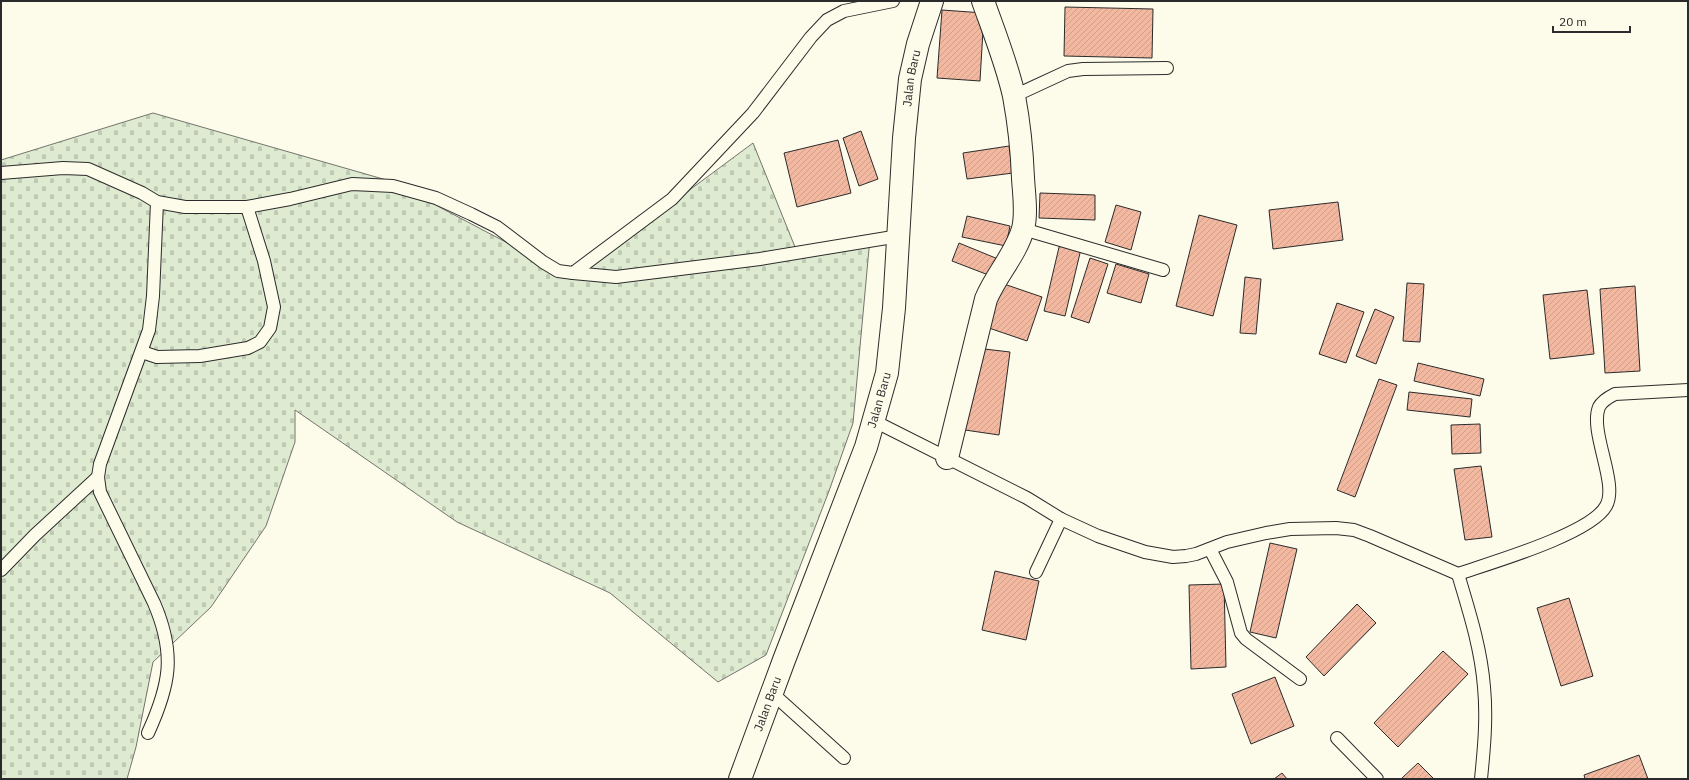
<svg xmlns="http://www.w3.org/2000/svg" width="1689" height="780" viewBox="0 0 1689 780" font-family="'IBM Plex Sans',sans-serif">
	<defs>
		<pattern id="cemetery-stones" width="16" height="16" patternUnits="userSpaceOnUse"><rect width="16" height="16" fill="#deebd1"/><path d="M2 7V4a2 2 0 0 1 4 0v3zM10 15v-3a2 2 0 0 1 4 0v3z" fill="#bfcab4"/></pattern>
		<pattern id="building-hatch" width="6" height="6" patternUnits="userSpaceOnUse"><rect width="6" height="6" fill="#f2b8a0"/><path d="M-1 1l2-2M0 6l6-6M5 7l2-2" fill="none" stroke="#d09e8a"/></pattern>
	</defs>
	<rect width="100%" height="100%" fill="#fdfbea"/>
	<path fill="url(#cemetery-stones)" stroke="#74746e" d="M153,113L390,181L572,277L753,143L795,247L870,238L853,423L829,491L766,655L718,682L610,593L457,522L295,410V442L266,526L211,607L153,662L136,747L127,779H1V160Z"/>
	<g fill="url(#building-hatch)" stroke="#2b2b2b">
		<path d="M1065,7L1153,9L1152,58L1064,56Z"/>
		<path d="M942,10L984,13L980,81L937,78Z"/>
		<path d="M861,131L878,179L859,186L843,138Z"/>
		<path d="M838,140L851,193L797,207L784,153Z"/>
		<path d="M1009,146L1013,173L967,179L963,153Z"/>
		<path d="M1040,193L1095,195V220L1039,218Z"/>
		<path d="M1338,202L1343,240L1273,249L1269,210Z"/>
		<path d="M1116,205L1141,212L1131,250L1105,242Z"/>
		<path d="M1199,215L1237,225L1213,316L1176,306Z"/>
		<path d="M967,216L1010,226L1006,246L962,237Z"/>
		<path d="M959,243L998,259L991,276L952,261Z"/>
		<path d="M1060,243L1081,249L1065,316L1044,311Z"/>
		<path d="M1090,258L1108,264L1089,323L1071,317Z"/>
		<path d="M1116,264L1149,274L1141,303L1107,293Z"/>
		<path d="M1245,277L1261,279L1256,334L1240,333Z"/>
		<path d="M1001,283L1042,297L1027,341L986,327Z"/>
		<path d="M1407,283L1424,284L1420,342L1403,341Z"/>
		<path d="M1635,286L1640,371L1605,373L1600,289Z"/>
		<path d="M1587,290L1594,354L1550,359L1543,295Z"/>
		<path d="M1337,303L1364,312L1346,363L1319,354Z"/>
		<path d="M1375,309L1394,317L1376,364L1356,356Z"/>
		<path d="M976,348L1010,352L999,435L965,430Z"/>
		<path d="M1418,363L1484,379L1480,396L1414,381Z"/>
		<path d="M1379,379L1397,385L1355,497L1337,490Z"/>
		<path d="M1409,392L1472,399L1470,417L1407,410Z"/>
		<path d="M1480,424L1481,453L1452,454L1451,425Z"/>
		<path d="M1481,466L1492,537L1465,540L1454,469Z"/>
		<path d="M1270,543L1297,549L1276,638L1250,632Z"/>
		<path d="M995,571L1039,581L1026,640L982,630Z"/>
		<path d="M1224,584L1226,667L1191,669L1189,585Z"/>
		<path d="M1569,598L1593,676L1561,686L1537,608Z"/>
		<path d="M1357,604L1376,623L1324,676L1306,657Z"/>
		<path d="M1443,651L1468,674L1398,747L1374,723Z"/>
		<path d="M1275,677L1294,726L1251,744L1232,694Z"/>
		<path d="M1639,755L1648,779H1585L1584,775Z"/>
		<path d="M1418,763L1434,779H1401Z"/>
		<path d="M1282,773L1287,779H1274Z"/>
	</g>
	<g fill="none" stroke-linecap="round" stroke-linejoin="round">
		<g stroke="#2b2b2b" stroke-width="14">
			<g id="service">
				<path d="M1014,96L1068,71L1083,69L1167,68"/>
				<path d="M1,173L63,168L88,169L142,193L157,202L185,207H247L290,199L352,184L393,186L436,198L471,214L497,227L543,262L558,271L573,273L672,199L753,113L811,37L827,20L844,11L893,1"/>
				<path d="M1023,229L1163,270"/>
				<path d="M573,273L616,277L760,259L899,236"/>
				<path d="M142,352L157,357L200,356L248,348L260,342L270,328L274,307L264,261L247,207"/>
				<path d="M874,421L1027,498L1061,519L1098,536L1145,552L1173,557L1186,556L1196,554L1227,542L1266,533L1290,529L1336,528L1354,530L1370,536L1458,574C1490,563 1591,534 1606,506C1619,484 1589,432 1599,407C1602,401 1609,397 1615,394L1688,390"/>
				<path d="M1210,549L1227,582L1241,633L1246,639L1300,679"/>
				<path d="M1,570L35,535L98,477"/>
				<path d="M1036,572L1061,519"/>
				<path d="M1458,574C1469,611 1481,648 1484,687C1487,718 1484,749 1481,779"/>
				<path d="M772,693L844,758"/>
				<path d="M148,733C170,685 176,654 154,603L100,492L98,477L100,464L149,330L153,296L157,202"/>
				<path d="M1337,738L1377,779"/>
			</g>
		</g>
		<g stroke="#2b2b2b" stroke-width="24">
			<g id="minor">
				<path d="M947,458L986,299C996,275 1016,254 1023,229C1027,213 1024,195 1023,178C1022,151 1019,123 1014,96C1007,64 994,32 983,1"/>
				<path id="s1" d="M740,779L784,660L866,447L887,373L894,308L904,138L910,79L918,44L932,1"/>
			</g>
		</g>
		<use href="#service" stroke="#fdfbea" stroke-width="12"/>
		<use href="#minor" stroke="#fdfbea" stroke-width="22"/>
	</g>
	<g text-anchor="middle" stroke-width="3" stroke-linejoin="round" paint-order="stroke">
		<g font-size="12" fill="#2b2b2b" stroke="#fdfbea">
			<text dy="4" stroke="none"><textPath href="#s1" startOffset="728">Jalan Baru</textPath></text>
			<text dy="4" stroke="none"><textPath href="#s1" startOffset="404">Jalan Baru</textPath></text>
			<text dy="4" stroke="none"><textPath href="#s1" startOffset="80">Jalan Baru</textPath></text>
		</g>
	</g>
	<rect width="1689" height="780" fill="none" stroke="#2b2b2b" stroke-width="4"/>
	<path d="M1553 26v6h77v-6" fill="none" stroke="#2b2b2b" stroke-width="2"/>
	<text x="1559" y="26" font-size="12" fill="#2b2b2b" stroke="#fdfbea" stroke-width="3" paint-order="stroke">20 m</text>
</svg>
